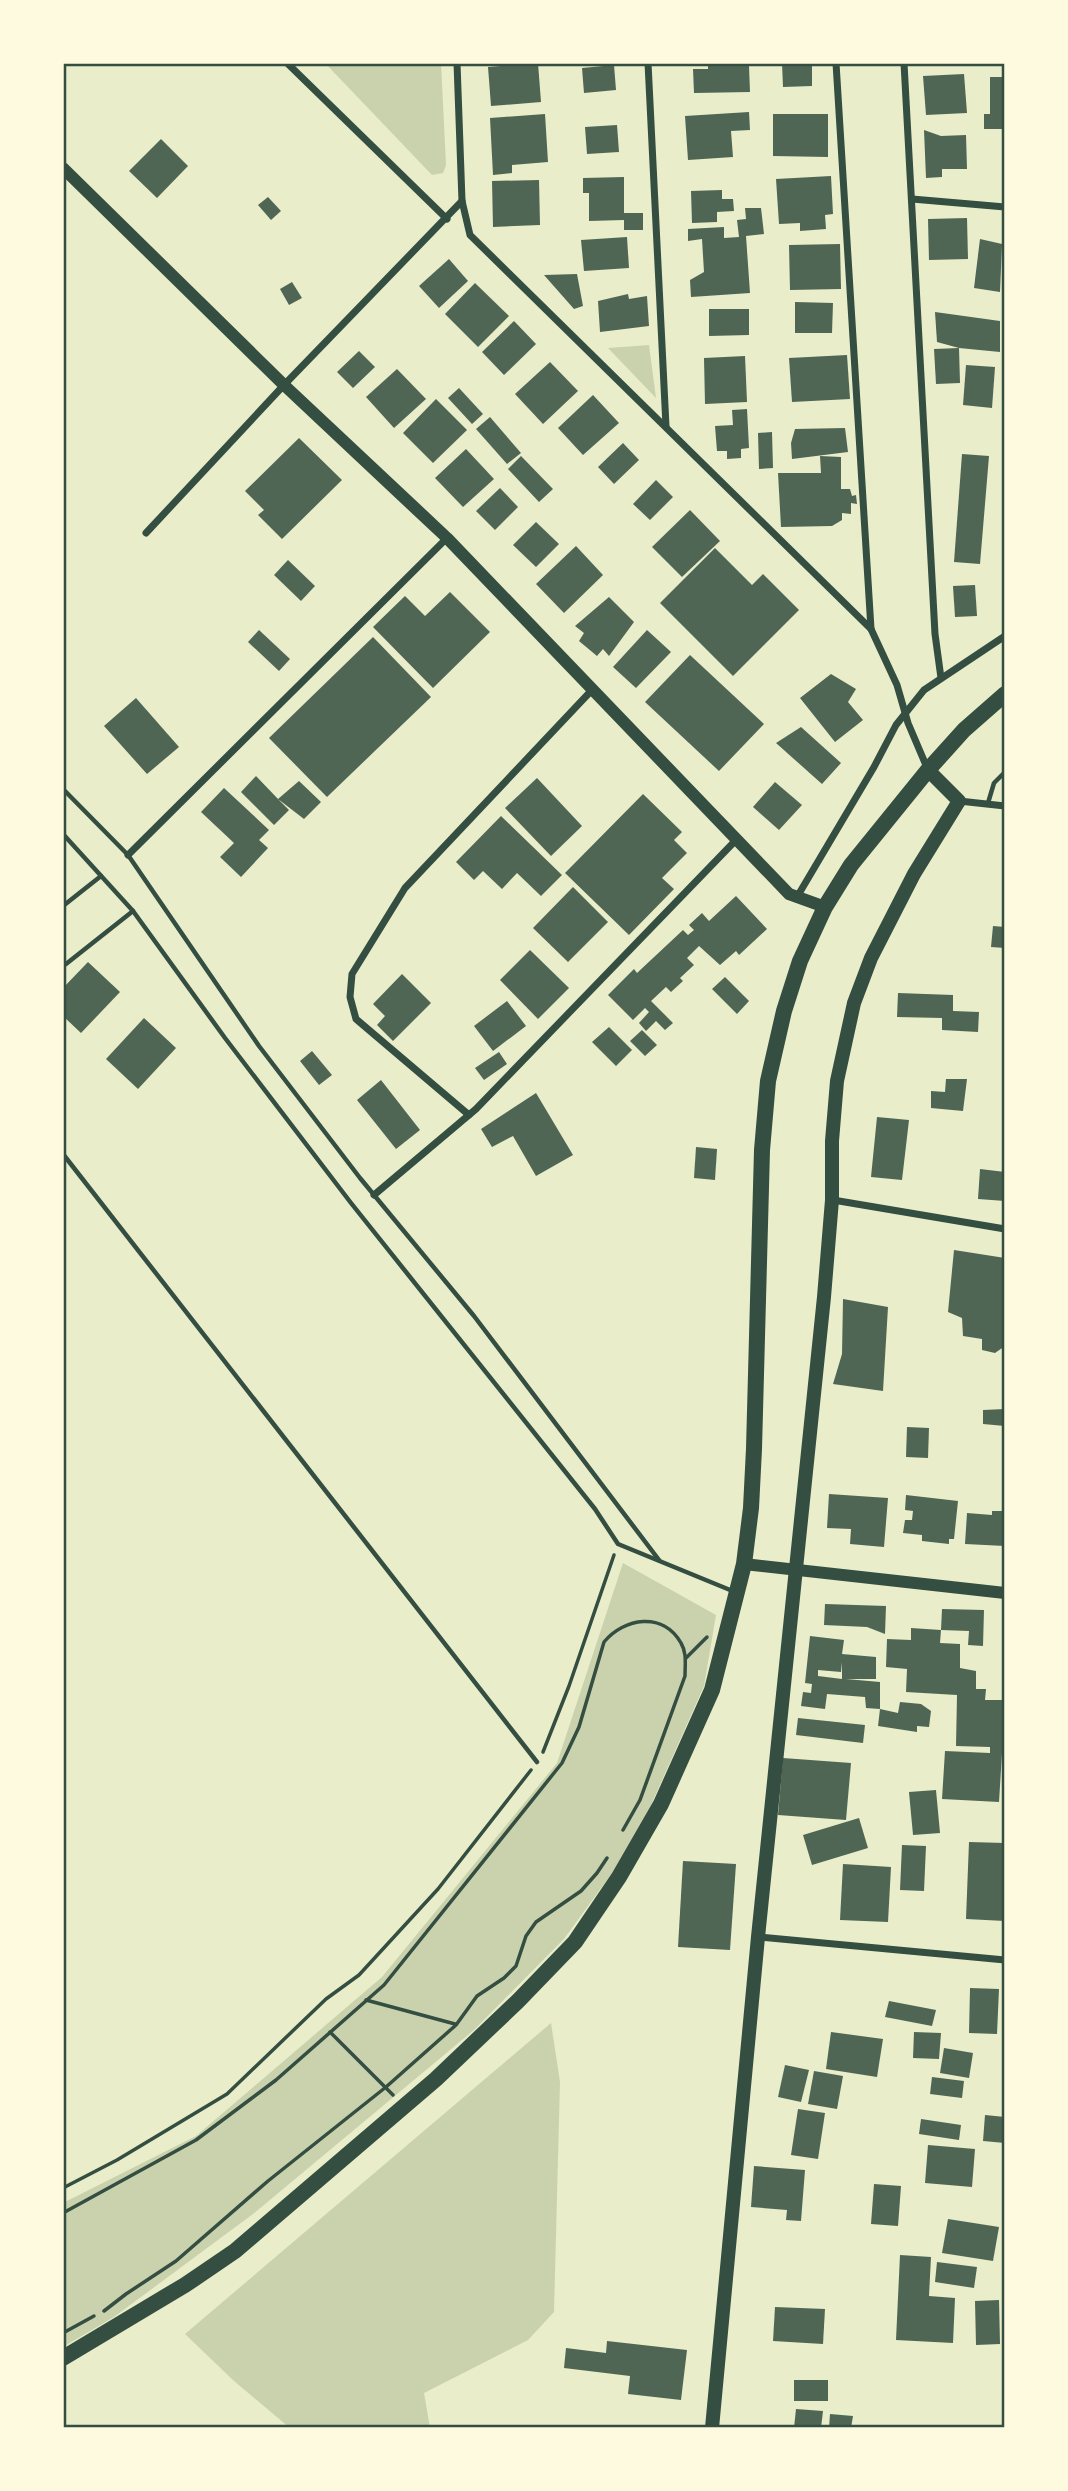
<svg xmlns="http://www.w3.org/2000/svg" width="1068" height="2491" viewBox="0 0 1068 2491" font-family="Manrope,sans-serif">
	<rect width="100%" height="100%" fill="#e9edc9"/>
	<g fill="#cad2ad">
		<path d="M325,63H441L446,165L443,173L432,175Z"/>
		<path d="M649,345L656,398L608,348Z"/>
		<path d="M623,1563L716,1615L704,1686L651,1805L612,1873L564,1939L474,2030L253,2214L114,2317L63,2347V2203L196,2136L382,1977L557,1763Z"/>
		<path d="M551,2023L560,2082L554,2312L528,2340L424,2393L430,2428H290L234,2381L185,2334Z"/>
	</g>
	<g fill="#4f6655" fill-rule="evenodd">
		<path d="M538,63L541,102L491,106L488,67Z"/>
		<path d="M708,63H741V66H749L750,92L694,93L693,69H708Z"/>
		<path d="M782,63H812V86L783,87Z"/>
		<path d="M614,65L616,90L584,93L582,68Z"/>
		<path d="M964,74L967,113L926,115L923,76Z"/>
		<path d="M990,77H1005V129H984V114H990Z"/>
		<path d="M749,112L750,130L731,131L733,157L688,160L685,116Z"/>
		<path d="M545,114L548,162L512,165V173L493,175L490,118Z"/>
		<path d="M773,114H828V157L773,156Z"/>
		<path d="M617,125L619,152L587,154L585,127Z"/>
		<path d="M924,130L941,136L966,135L967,169H942V177L926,178Z"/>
		<path d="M161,139L188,166L157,198L129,171Z"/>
		<path d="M831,176L833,214L825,215L826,229L800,231V223L779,224L776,179Z"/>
		<path d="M624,177V213H643V230H624V220L589,221V193H583V178Z"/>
		<path d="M539,180L540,225L493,227L492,181Z"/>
		<path d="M722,190V199H733L734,211L717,212V222L692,223L691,191Z"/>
		<path d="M268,197L281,211L271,220L258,205Z"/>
		<path d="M745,208H761L764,234L746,236L750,293L691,297L690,280L704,272L702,239L688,241V229L724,227V238L739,237L737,220L746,219Z"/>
		<path d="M967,218L968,259L929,260L928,219Z"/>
		<path d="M627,237L629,268L584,271L581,240Z"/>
		<path d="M980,239L1002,244L1000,292L974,288Z"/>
		<path d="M840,244L841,289L790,290L789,245Z"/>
		<path d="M449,259L468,281L439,308L419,286Z"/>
		<path d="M577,274L583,306L574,309L544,275Z"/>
		<path d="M292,282L302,298L289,305L280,289Z"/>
		<path d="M475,283L509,316L478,347L445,314Z"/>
		<path d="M628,294L629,299L647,296L649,326L600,332L598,301Z"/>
		<path d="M795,302L833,303L832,333H795Z"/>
		<path d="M709,309H749V335L709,336Z"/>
		<path d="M935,312L1000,321V352L959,348L937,342Z"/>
		<path d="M514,321L536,344L504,375L482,352Z"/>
		<path d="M959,348L960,383L936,384L934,349Z"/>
		<path d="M359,351L375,367L353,388L337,372Z"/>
		<path d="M847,355L850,399L792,402L789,358Z"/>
		<path d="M745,356L747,402L705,404L704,358Z"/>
		<path d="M550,362L578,391L543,424L515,394Z"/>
		<path d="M966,365L995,367L992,408L963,405Z"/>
		<path d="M397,369L426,399L394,428L366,397Z"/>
		<path d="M459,388L483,414L472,424L448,398Z"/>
		<path d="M593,395L619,423L583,455L558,428Z"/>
		<path d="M436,399L467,430L433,463L403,433Z"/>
		<path d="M747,409L749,448L741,449V458L727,459V451H717L715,426L733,425L732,410Z"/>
		<path d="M490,417L521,453L507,464L476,429Z"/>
		<path d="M845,428L848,452L792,459L791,443L795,429Z"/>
		<path d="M772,432L773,468L759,469L758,433Z"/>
		<path d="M299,438L342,480L282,539L258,515L264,510L245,491Z"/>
		<path d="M623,443L639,460L614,484L598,467Z"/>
		<path d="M466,449L494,479L463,507L435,478Z"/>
		<path d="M962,454L989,456L980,564L954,562Z"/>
		<path d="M521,456L553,489L539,502L508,469Z"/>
		<path d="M820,456L841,457V489H850L852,496L856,495L857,504L851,503V514L842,513V520L832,526L781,527L778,473H821Z"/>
		<path d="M656,480L673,497L650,520L633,504Z"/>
		<path d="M500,488L518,507L495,530L476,511Z"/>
		<path d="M690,510L720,541L682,577L652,547Z"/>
		<path d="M536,522L559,544L536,567L513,545Z"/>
		<path d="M576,546L603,575L564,613L536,584Z"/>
		<path d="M715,548L752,585L763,574L799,610L733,676L660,603Z"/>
		<path d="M288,560L315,586L301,601L274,575Z"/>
		<path d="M975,585L977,616L955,617L953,586Z"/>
		<path d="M450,592L490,632L433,688L373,627L405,596L425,616Z"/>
		<path d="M609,597L634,622L609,656L603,649L597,656L579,641L584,633L575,626Z"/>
		<path d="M259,630L290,659L279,671L248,642Z"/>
		<path d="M647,630L671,652L636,688L613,667Z"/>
		<path d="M373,637L431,697L327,797L269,738Z"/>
		<path d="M690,655L764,724L719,771L645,702Z"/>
		<path d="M831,674L856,689L848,702L863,720L835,742L800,698Z"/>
		<path d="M136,698L179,747L147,774L104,726Z"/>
		<path d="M801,727L841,763L822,784L776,743Z"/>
		<path d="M256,776L278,799L299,781L321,802L304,819L278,799L289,810L274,825L241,792Z"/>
		<path d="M537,778L582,826L551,856L505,808Z"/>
		<path d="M775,782L802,805L779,830L753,807Z"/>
		<path d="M224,788L269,830L259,840L268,848L241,877L220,857L234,843L201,812Z"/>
		<path d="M643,794L682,832L674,840L687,853L662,878L674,889L629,935L565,873Z"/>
		<path d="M501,816L562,875L541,896L517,873L502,889L483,871L474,880L456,862Z"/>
		<path d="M573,887L608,922L568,962L533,928Z"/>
		<path d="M736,896L767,929L739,955L736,951L720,965L699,946L687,958L694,965L680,978L683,981L671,992L666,987L651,1001L673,1023L665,1030L656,1021L646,1031L639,1023L649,1012L645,1008L633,1020L608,995L634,969L637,973L683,930L688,935L694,930L689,925L702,913L709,921Z"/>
		<path d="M993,926L1005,927V948L991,947Z"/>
		<path d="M530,950L569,988L538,1019L500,980Z"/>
		<path d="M88,962L120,992L81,1033L63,1016V988Z"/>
		<path d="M402,974L431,1003L393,1041L377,1025L385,1016L373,1004Z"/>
		<path d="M725,977L749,1001L737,1014L712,989Z"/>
		<path d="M898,993L953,995V1011L979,1012L978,1032L942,1030V1018L897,1017Z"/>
		<path d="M507,1001L526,1026L493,1051L474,1026Z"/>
		<path d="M144,1018L176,1048L138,1089L106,1059Z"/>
		<path d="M609,1027L632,1050L616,1066L592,1042Z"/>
		<path d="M642,1030L657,1045L645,1056L630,1041Z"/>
		<path d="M312,1051L332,1075L319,1085L300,1061Z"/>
		<path d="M499,1052L507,1064L484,1080L475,1068Z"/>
		<path d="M946,1079H967L963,1111L931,1108V1091L945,1092Z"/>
		<path d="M381,1080L420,1130L396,1149L357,1100Z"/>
		<path d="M536,1093L573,1155L536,1176L513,1136L492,1147L481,1129Z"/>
		<path d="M877,1117L909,1120L902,1180L871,1177Z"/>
		<path d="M696,1147L717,1149L715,1180L694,1178Z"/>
		<path d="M980,1169L1005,1172V1201L978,1199Z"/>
		<path d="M954,1250L1005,1258V1346L995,1353L982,1350V1339L963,1336L962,1318L948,1312Z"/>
		<path d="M843,1299L888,1307L883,1391L833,1384L842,1354Z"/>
		<path d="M1005,1409V1426L983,1424V1410Z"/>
		<path d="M907,1427L929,1428L928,1458L906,1457Z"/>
		<path d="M829,1494L888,1498L884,1547L850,1544L851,1529L827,1528Z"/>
		<path d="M906,1495L958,1501L954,1539H949V1544L922,1541V1535L903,1533L905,1520H912L913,1511L905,1510Z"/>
		<path d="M992,1511H1005V1546L965,1544L967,1513L992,1515Z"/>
		<path d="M825,1604L886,1606L885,1634L867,1627L824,1625Z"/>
		<path d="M942,1609L984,1610L983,1646L968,1645L969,1631L941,1630Z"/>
		<path d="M911,1628L941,1630L940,1643L960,1644V1668L976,1671V1689H986L985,1700H1005V1753H1002L999,1802L942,1799L945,1751L990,1753V1747L956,1746L957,1695L906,1692L907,1669L886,1667L887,1639L911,1640Z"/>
		<path d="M810,1636L844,1640L842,1654L876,1657V1679H846L880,1682V1709L866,1708L865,1697L827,1694L825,1709L801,1706L803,1692L811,1693L812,1684L805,1683ZM842,1662V1679L818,1676V1670L841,1672Z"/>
		<path d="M900,1702L921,1704L931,1711L929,1727L917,1726V1732L878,1726L880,1709L898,1713Z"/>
		<path d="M798,1718L865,1725L863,1743L796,1735Z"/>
		<path d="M783,1758L851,1763L846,1820L778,1815Z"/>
		<path d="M936,1790L940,1833L913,1835L909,1792Z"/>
		<path d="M859,1818L868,1848L812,1865L803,1835Z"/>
		<path d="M969,1842L1005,1843V1921L966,1919Z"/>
		<path d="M902,1845L926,1846L924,1891L900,1890Z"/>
		<path d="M683,1861L736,1864L730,1950L678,1947Z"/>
		<path d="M843,1864L891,1867L888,1922L840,1920Z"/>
		<path d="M970,1988L999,1989L997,2034L969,2033Z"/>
		<path d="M889,2001L936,2010L932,2026L885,2017Z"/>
		<path d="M831,2032L883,2039L877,2077L826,2069Z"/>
		<path d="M914,2032L941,2033L939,2059L913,2058Z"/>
		<path d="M944,2048L973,2053L969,2078L940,2073Z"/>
		<path d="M785,2065L809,2070L801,2102L778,2097Z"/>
		<path d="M814,2071L843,2076L837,2109L808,2104Z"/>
		<path d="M932,2077L964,2081L962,2098L930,2094Z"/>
		<path d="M798,2109L825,2113L818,2159L791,2155Z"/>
		<path d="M985,2115L1005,2117V2143L983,2141Z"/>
		<path d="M921,2119L961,2125L959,2140L919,2134Z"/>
		<path d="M928,2145L975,2149L972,2187L925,2183Z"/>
		<path d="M754,2166L805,2170L801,2221L786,2220L787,2210L751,2207Z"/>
		<path d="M874,2184L901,2186L898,2226L871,2224Z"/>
		<path d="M948,2219L999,2227L993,2261L942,2253Z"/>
		<path d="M900,2255L931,2257L929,2296L955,2298L953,2343L896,2340Z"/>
		<path d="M937,2262L977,2267L974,2288L935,2282Z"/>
		<path d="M999,2300L1000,2344L976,2345L975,2301Z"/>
		<path d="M775,2307L825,2309L823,2344L773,2341Z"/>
		<path d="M607,2341L687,2350L681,2400L628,2394L630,2376L564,2368L566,2348L606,2353Z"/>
		<rect x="794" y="2380" width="34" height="21"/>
		<path d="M796,2409L823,2411L821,2428H794Z"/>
		<path d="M830,2414L853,2416L851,2428H829Z"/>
	</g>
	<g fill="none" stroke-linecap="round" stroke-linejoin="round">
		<g stroke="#344e41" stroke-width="3.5">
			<path d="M686,1658L707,1637"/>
			<path d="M543,1752L569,1686L614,1555"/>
			<path d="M366,2000L455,2024"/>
			<path d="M330,2032L393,2095"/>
			<path d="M63,2188L117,2160L227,2094L326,1999L359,1975L438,1889L531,1770"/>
			<path d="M63,2213L196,2140L276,2080L384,1985L562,1763L579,1727L604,1642C624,1618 663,1611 681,1643C687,1653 685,1664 685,1676L640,1800L623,1830"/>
			<path d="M104,2311L126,2294L176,2261L268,2181L386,2087L456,2025L477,1996L504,1978L516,1966L526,1936L536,1922L581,1891L597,1873L607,1858"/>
			<path d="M63,2333L94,2316"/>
		</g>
		<g stroke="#344e41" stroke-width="4.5">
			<path d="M63,789L128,855L259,1046L360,1178L474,1316L659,1560"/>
			<path d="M988,803L994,783L1005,772"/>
			<path d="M63,834L133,911L225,1038L351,1203L595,1509L618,1544L735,1592"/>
			<path d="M63,906L101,876"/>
			<path d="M66,964L133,911"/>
			<path d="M63,1154L537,1762"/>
		</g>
		<g stroke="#344e41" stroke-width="7">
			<path d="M287,63L447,219"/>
			<path d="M457,63L462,201L470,235L871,629"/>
			<path d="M648,63L666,426"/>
			<path d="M836,63L871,629L897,685L908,723L928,770"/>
			<path d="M904,63L935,634L941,678"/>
			<path d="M912,199L1005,207"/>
			<path d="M146,533L284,385L462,201"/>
			<path d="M959,801L1005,806"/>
			<path d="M128,855L447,538"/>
			<path d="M797,897L874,767L896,725L924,690L1005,636"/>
			<path d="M469,1115L356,1019L350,997L352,974L405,888L591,691"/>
			<path d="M374,1195L476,1109L736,840"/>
			<path d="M833,1200L1005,1229"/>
			<path d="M759,1937L1005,1960"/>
		</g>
		<g stroke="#344e41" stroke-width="12">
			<path d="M63,168L284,385L447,538L789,894L825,907"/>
			<path d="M744,1564L1005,1593"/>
		</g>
		<path stroke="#344e41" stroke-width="14" d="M712,2428L758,1937L824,1297L832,1200V1141L837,1081L854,1003L871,958L914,874L959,801L928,770"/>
		<path stroke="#344e41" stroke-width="16" d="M63,2358L185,2285L235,2251L436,2079L518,2001L575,1942L619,1877L661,1804L712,1690L744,1564L751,1508L754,1449L762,1150L768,1081L784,1011L800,961L825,907L851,865L928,770L964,730L1005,694"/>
	</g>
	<rect width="1068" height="2491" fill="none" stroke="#fefae0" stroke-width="130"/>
	<rect x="65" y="65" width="938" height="2361" fill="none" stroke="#344e41" stroke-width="2.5"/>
</svg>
